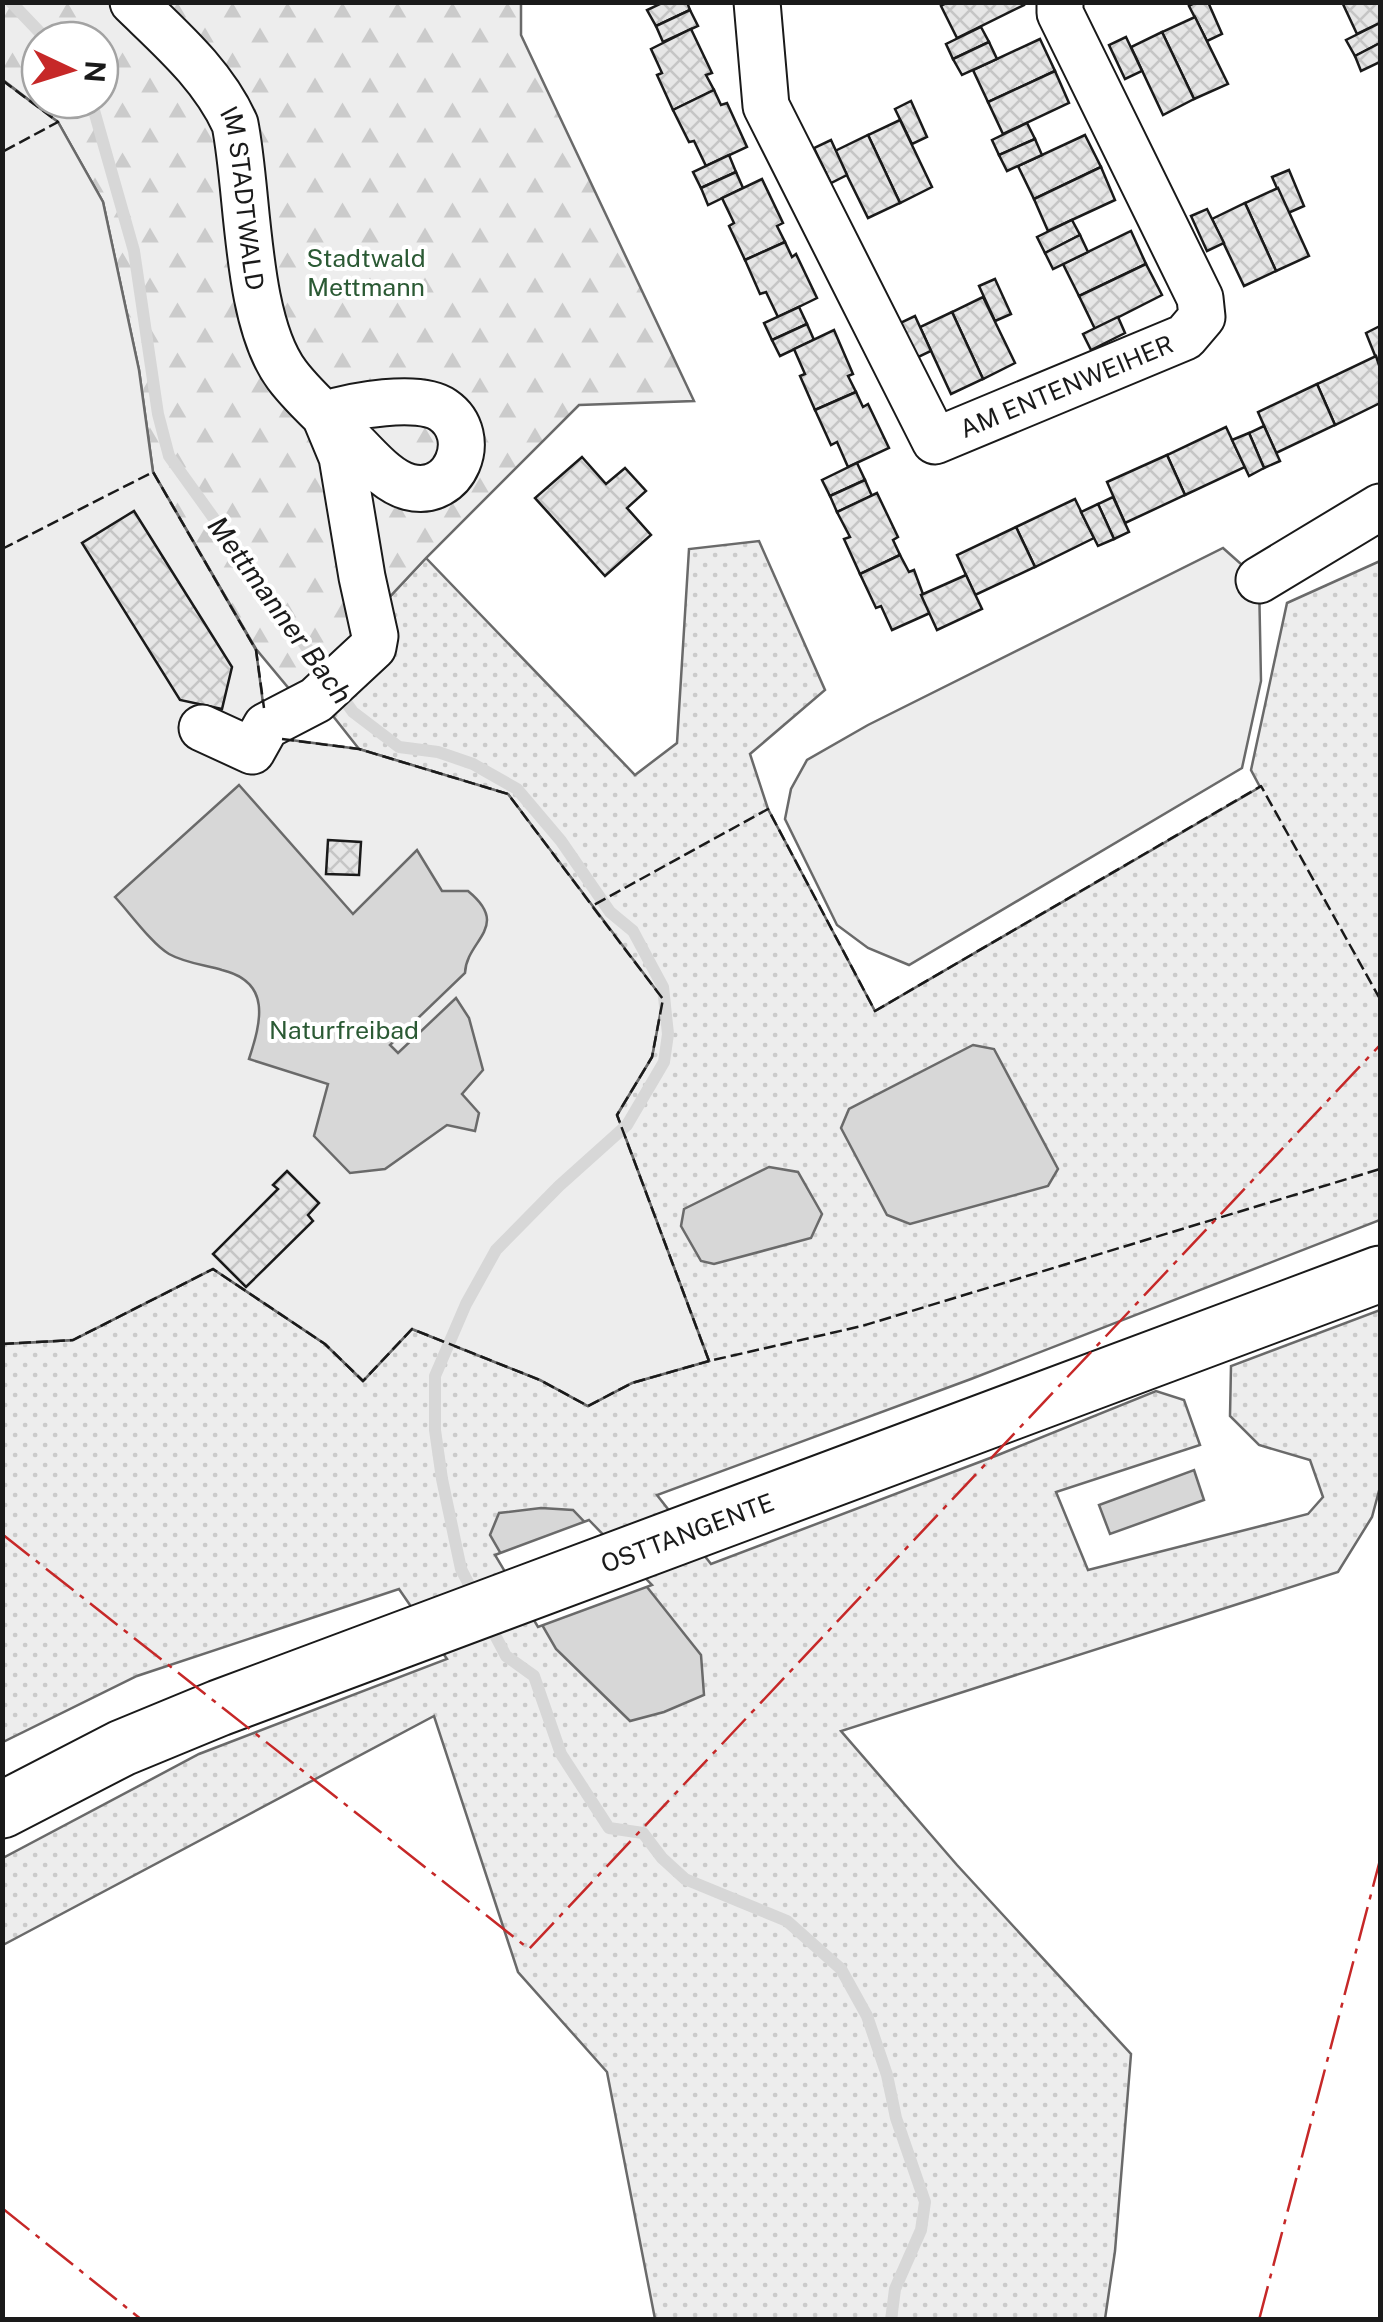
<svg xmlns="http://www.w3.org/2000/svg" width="1383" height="2322" viewBox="0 0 1383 2322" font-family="'Public Sans',sans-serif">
	<defs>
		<pattern id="grass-dots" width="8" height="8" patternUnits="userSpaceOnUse" patternTransform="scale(2.5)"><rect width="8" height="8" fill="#ededed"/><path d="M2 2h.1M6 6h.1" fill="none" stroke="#cbcbcb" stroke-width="1.8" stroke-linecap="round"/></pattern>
		<pattern id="forest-firs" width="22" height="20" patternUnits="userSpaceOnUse" patternTransform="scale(2.5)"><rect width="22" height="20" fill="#ededed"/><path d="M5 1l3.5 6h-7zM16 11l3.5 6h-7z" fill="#cbcbcb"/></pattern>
		<pattern id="building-cross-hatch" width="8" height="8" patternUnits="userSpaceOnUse" patternTransform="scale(2.5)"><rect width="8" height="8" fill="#e6e6e6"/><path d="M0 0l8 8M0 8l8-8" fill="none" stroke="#c5c5c5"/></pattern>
	</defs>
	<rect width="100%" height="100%" fill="#fff"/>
	<path fill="url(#grass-dots)" stroke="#6a6a6a" stroke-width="2.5" d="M759,541L825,690L750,754L768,809L875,1011L1260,787L1251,770L1287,603L1380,561V1220L971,1379L657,1495L711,1564L998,1455L1156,1391L1184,1400L1200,1445L1056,1492L1088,1570L1308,1514L1323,1497L1310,1460L1259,1445L1230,1416L1231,1366L1380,1310V1487L1372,1517L1338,1572L841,1731L957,1865L1131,2054L1115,2251L1105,2319H655L607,2072L518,1972L434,1716L3,1945V1858L199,1754L447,1659L399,1589L137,1676L3,1742V1344L73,1340L213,1269L325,1344L363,1381L412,1329L540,1380L588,1406L632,1383L709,1361L617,1115L652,1057L662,999L508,794L359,749L333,716L366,677L344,646L426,558L635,775L677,743L689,549Z"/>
	<path fill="url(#forest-firs)" stroke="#6a6a6a" stroke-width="2.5" fill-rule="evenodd" d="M2,3H521V35L694,401L579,405L426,558L296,697L256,649L153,472L139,370L103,202L58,122L3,80ZM40,40H100V100H40Z"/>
	<g fill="#ededed" stroke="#6a6a6a" stroke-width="2.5">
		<path d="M2,80L58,122L103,202L139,370L153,472L256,650L266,726L276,738L359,749L508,794L663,999L652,1057L617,1115L709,1361L632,1383L588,1406L540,1380L412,1329L363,1381L325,1344L213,1269L73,1340L3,1344Z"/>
		<path d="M1223,548L1259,580L1261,681L1242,768L909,965L868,948L837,925L785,819L791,789L807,760L868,725Z"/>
	</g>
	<g fill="#d7d7d7" stroke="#6a6a6a" stroke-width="2.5">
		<path d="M239,785L353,914L417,850L442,891H468C512,927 466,940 465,973L390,1045L398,1053L456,998L469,1018L483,1070L462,1094L479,1113L475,1131L447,1125L385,1169L350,1173L314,1136L328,1084L249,1059C261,1022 272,982 222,970C205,965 185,963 169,954C152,944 129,912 115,897Z"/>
		<path d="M973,1045L994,1049L1058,1169L1048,1186L910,1224L887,1215L841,1128L849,1109Z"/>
		<path d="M769,1167L798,1172L822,1214L811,1238L714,1264L701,1261L681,1226L684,1209Z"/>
		<path d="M1194,1470L1204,1500L1110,1534L1099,1505Z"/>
		<path d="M541,1508L573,1510L647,1587L701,1655L704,1695L664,1712L630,1721L556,1649L490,1535L499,1513Z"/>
	</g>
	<path fill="#fff" stroke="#6a6a6a" stroke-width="2.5" d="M589,1520L652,1585L538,1627L495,1555Z"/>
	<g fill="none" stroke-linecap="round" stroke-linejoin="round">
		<g stroke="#d7d7d7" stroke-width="12">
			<path d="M11,2L47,40"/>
			<path d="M91,100L134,251L158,414L169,456L353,712L399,747L438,752L473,764L517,789L561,841L610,912L633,931L663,987L668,1034L664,1062L627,1125L559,1186L496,1250L466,1304L435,1376V1430L442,1479L461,1569L476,1598"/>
			<path d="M487,1620L506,1656L534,1676L561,1754L609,1828L643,1833L662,1858L685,1879L787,1921L841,1969L867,2016L887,2075L896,2118L925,2202L921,2230L895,2289L891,2320"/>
		</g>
	</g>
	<g fill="url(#building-cross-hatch)" stroke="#1a1a1a" stroke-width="2.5">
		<path d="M664,2H687L690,10L656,26L647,10Z"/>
		<path d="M948,2H1023L1024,5L957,38L941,6Z"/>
		<path d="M1197,2H1208L1222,34L1207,41L1189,6Z"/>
		<path d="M1342,2H1380V23L1357,34Z"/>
		<path d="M690,10L698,26L663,42L656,26Z"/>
		<path d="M1195,17L1228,84L1194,99L1162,32Z"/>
		<path d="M1380,23V43L1355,56L1346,40Z"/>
		<path d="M981,27L989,42L953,59L946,44Z"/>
		<path d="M691,29L712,73L706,75L714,90L673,110L657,75L662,73L651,49Z"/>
		<path d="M1162,32L1194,99L1163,115L1131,47Z"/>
		<path d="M1126,37L1142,71L1125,79L1109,45Z"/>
		<path d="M1040,39L1055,71L988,102L973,70Z"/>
		<path d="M989,42L997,59L962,75L953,59Z"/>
		<path d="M1380,43V62L1361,71L1355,56Z"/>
		<path d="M1055,71L1069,103L1003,134L988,102Z"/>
		<path d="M714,90L721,105L727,103L747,147L706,166L694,141L689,142L673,110Z"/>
		<path d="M911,101L927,137L912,144L895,109Z"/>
		<path d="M900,120L932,187L900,203L868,135Z"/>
		<path d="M1027,123L1035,139L999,155L992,140Z"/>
		<path d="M868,135L900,203L868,218L835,151Z"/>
		<path d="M1085,135L1101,167L1034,199L1018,166Z"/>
		<path d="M1035,139L1042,155L1007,171L999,155Z"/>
		<path d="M831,140L847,175L831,183L814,148Z"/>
		<path d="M729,155L736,172L701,188L693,172Z"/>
		<path d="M1101,167L1115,200L1048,231L1034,199Z"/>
		<path d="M1289,170L1304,206L1288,213L1272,177Z"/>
		<path d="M736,172L743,188L708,205L701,188Z"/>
		<path d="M762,179L783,223L777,226L785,242L745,260L729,226L734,223L722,198Z"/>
		<path d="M1278,188L1309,256L1276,271L1245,203Z"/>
		<path d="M1245,203L1276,271L1244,286L1212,219Z"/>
		<path d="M1207,209L1224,243L1207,251L1191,216Z"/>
		<path d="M1072,220L1080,235L1045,253L1037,237Z"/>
		<path d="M1131,231L1146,264L1079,296L1063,264Z"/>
		<path d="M1080,235L1088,252L1053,269L1045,253Z"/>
		<path d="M785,242L792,257L796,254L817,298L778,317L766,292L760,294L745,260Z"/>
		<path d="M1146,264L1162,295L1095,329L1079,296Z"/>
		<path d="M995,279L1011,314L995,321L979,286Z"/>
		<path d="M983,297L1015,363L983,379L952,312Z"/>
		<path d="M799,307L807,324L772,340L764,323Z"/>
		<path d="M952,312L983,379L951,394L920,327Z"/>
		<path d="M915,316L931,351L914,359L898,324Z"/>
		<path d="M1118,317L1125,333L1091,350L1083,334Z"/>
		<path d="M807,324L814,340L780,356L772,340Z"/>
		<path d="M1380,326V368L1366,333Z"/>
		<path d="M834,330L853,374L848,376L856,392L815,410L800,376L805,374L794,349Z"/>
		<path d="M1376,356L1380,368V403L1335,425L1317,384Z"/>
		<path d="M1317,384L1335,425L1276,453L1258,412Z"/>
		<path d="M856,392L863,407L868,404L889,448L848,467L837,442L831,445L815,410Z"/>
		<path d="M1264,426L1280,461L1264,468L1249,433Z"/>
		<path d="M1226,427L1245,467L1185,495L1167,455Z"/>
		<path d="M1249,433L1264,468L1249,476L1232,440Z"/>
		<path d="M1167,455L1185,495L1125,523L1107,482Z"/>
		<path d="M582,457L606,484L625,468L646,491L627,508L651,535L605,576L535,498Z"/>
		<path d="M857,463L865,480L830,496L822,480Z"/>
		<path d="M865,480L872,496L837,512L830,496Z"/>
		<path d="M877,493L898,537L893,540L900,555L860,574L844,539L850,537L837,512Z"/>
		<path d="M1113,497L1129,532L1114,539L1098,504Z"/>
		<path d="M1075,499L1094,538L1035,567L1016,527Z"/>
		<path d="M1098,504L1114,539L1098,546L1081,512Z"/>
		<path d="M134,511L232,667L222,709L180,700L82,543Z"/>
		<path d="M1016,527L1035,567L975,595L957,555Z"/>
		<path d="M900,555L909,572L914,570L930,613L892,630L881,606L876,608L860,574Z"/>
		<path d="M966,575L982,609L937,630L921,595Z"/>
		<path d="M328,840L361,842L359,875L326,874Z"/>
		<path d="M287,1171L319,1203L308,1215L313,1221L246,1287L213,1254L278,1189L273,1185Z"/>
	</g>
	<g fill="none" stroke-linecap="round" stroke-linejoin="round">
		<g stroke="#1a1a1a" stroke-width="49">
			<g id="minor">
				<path id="s1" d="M133,2C171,39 213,75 235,124C249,194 245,319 287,375C305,399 329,419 350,440C367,456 386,481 409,487C455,499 481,436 443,410C419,393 350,406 324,415"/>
				<path id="s2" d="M757,2L766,106L935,441L1185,337L1202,317L1200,298L1060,13V2"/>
				<path d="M1259,580L1380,507"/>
				<path d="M202,728L252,751L266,726L316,700L373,647L375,636L362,577L342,457L327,421"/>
			</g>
		</g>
		<g stroke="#1a1a1a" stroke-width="59">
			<g id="major">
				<path id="s3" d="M2,1810L122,1748L219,1708L1380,1274"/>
			</g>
		</g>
		<use href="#minor" stroke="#fff" stroke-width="45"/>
		<use href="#major" stroke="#fff" stroke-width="55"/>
		<g stroke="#1a1a1a" stroke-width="2.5" stroke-dasharray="12 5" stroke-linecap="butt">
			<path d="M2,80L58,122L2,152"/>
			<path d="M2,549L153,472L256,650L264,708"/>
			<path d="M282,739L359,749L508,794L593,907"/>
			<path d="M1380,999L1261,786L875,1011L768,809L592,906L663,999L652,1057L617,1115L709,1361L862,1326L1380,1169"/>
			<path d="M2,1344L73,1340L213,1269L325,1344L363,1381L412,1329L540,1380L588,1406L632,1383L709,1361"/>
		</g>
		<g stroke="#c62828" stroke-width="2.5" stroke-dasharray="35 8 5 8" stroke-linecap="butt">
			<path d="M2,1534L529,1949L1380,1045"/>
			<path d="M2,2208L142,2320"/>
			<path d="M1259,2320L1380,1860"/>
		</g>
	</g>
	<g text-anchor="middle" stroke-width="8" stroke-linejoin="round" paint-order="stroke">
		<g font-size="25" fill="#1a1a1a" stroke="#fff">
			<text dy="9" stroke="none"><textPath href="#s1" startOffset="235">IM STADTWALD</textPath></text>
			<text dy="9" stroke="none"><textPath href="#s2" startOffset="622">AM ENTENWEIHER</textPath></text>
			<text dy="9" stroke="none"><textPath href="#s3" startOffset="740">OSTTANGENTE</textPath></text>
		</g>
		<g font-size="25" fill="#2b5a34" stroke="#fff">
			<text x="366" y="267">Stadtwald<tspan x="366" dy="29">Mettmann</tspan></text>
			<text x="344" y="1039">Naturfreibad</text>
		</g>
		<g font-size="28" font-style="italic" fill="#1a1a1a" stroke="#fff">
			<text transform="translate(280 610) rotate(54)" y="10">Mettmanner Bach</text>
		</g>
	</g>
	<rect width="1383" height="2322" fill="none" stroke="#1a1a1a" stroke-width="10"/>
	<g transform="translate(70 70) rotate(94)"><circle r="48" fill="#ffffff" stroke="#a3a3a3" stroke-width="2.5"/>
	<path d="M0-8L18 38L0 25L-18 38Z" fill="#c62828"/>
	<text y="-15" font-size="28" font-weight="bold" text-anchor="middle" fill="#1a1a1a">N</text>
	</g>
</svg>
